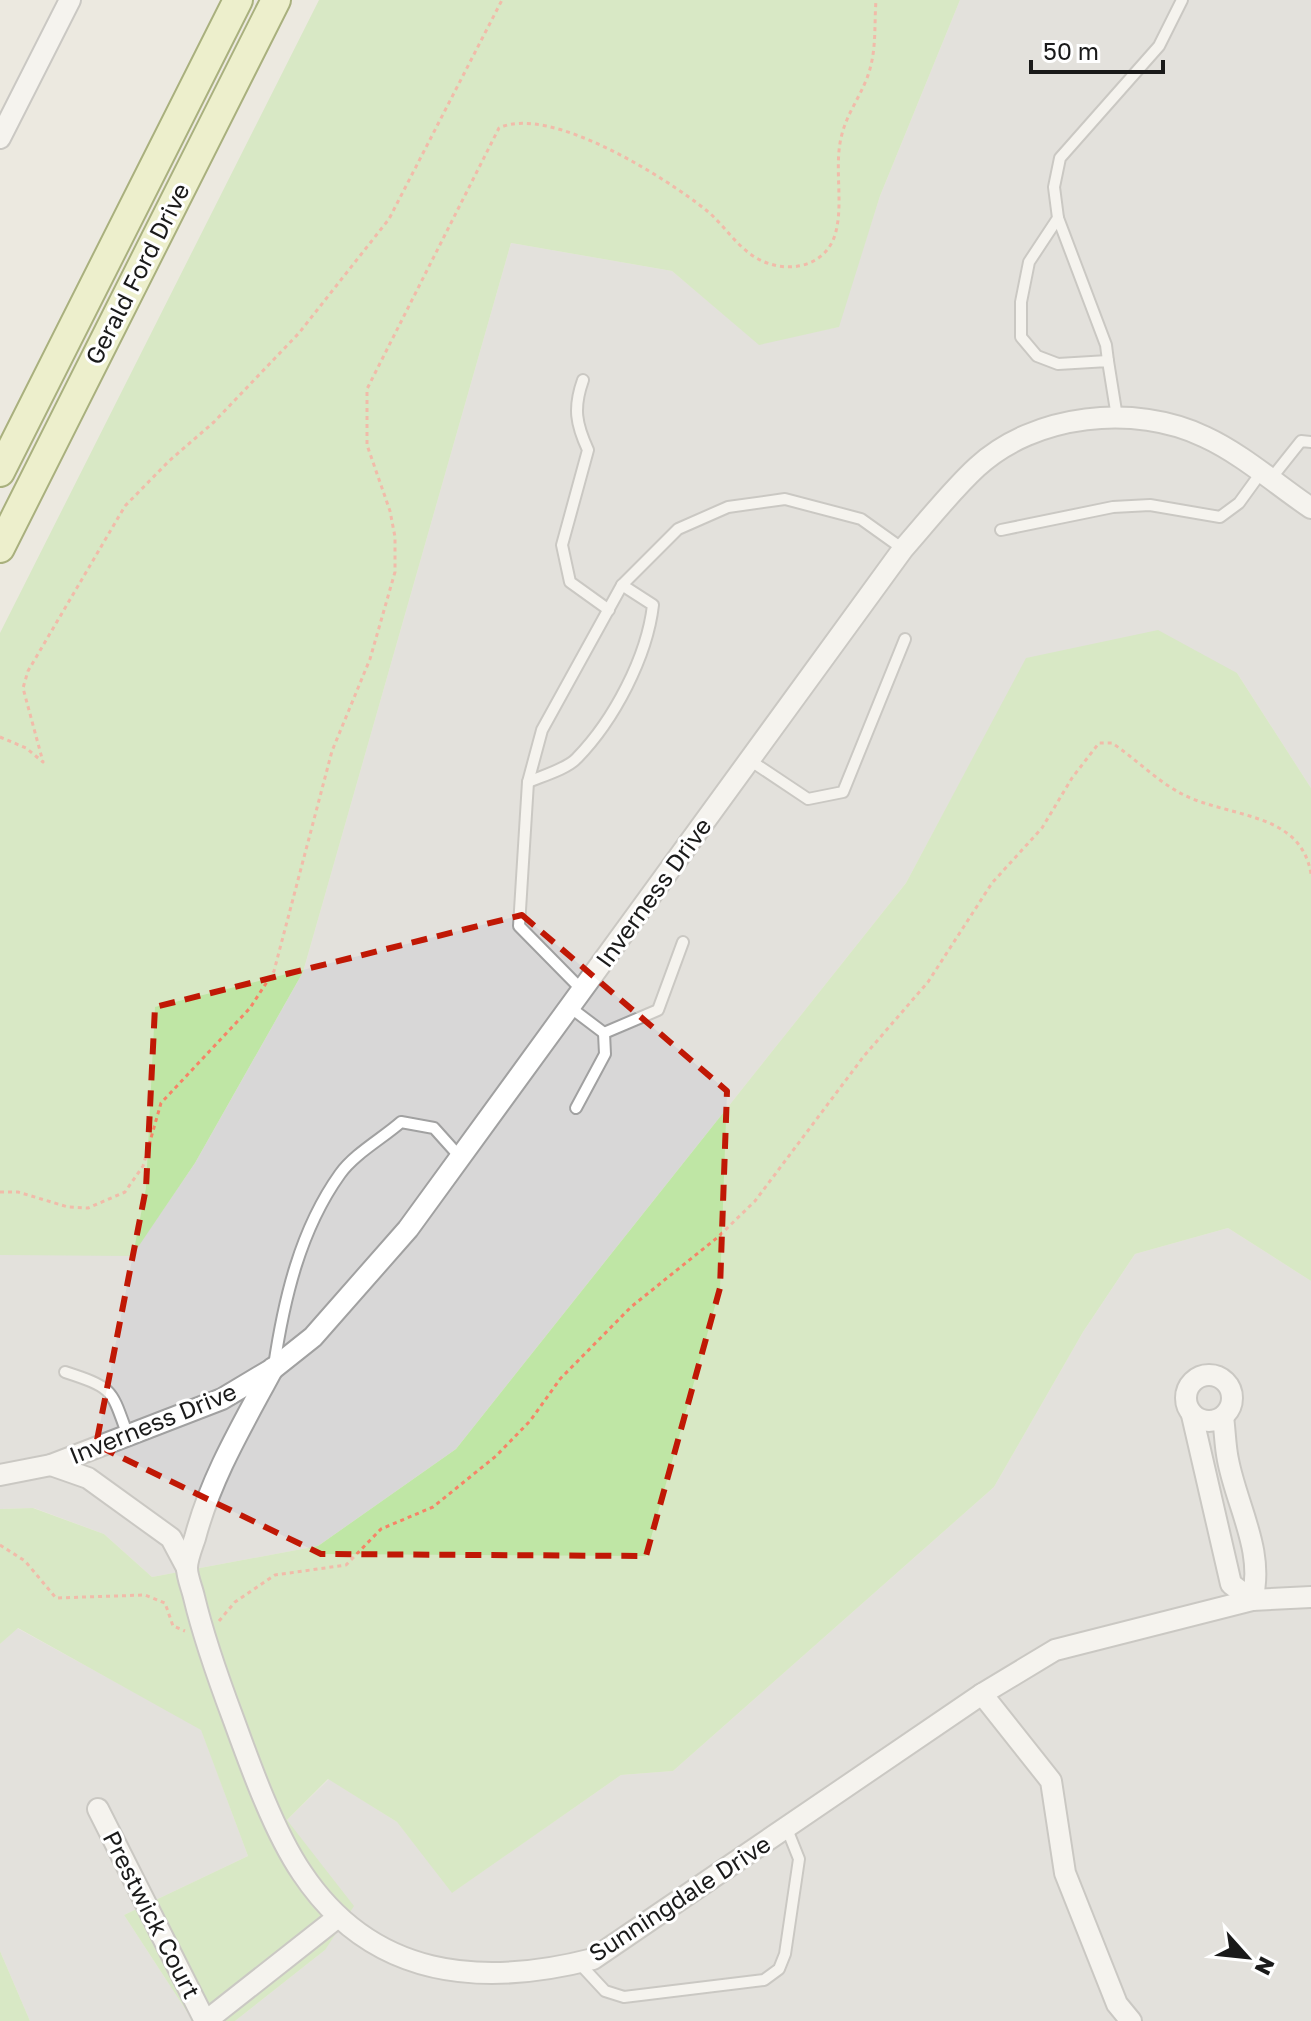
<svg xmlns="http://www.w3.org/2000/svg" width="1311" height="2021" viewBox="0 0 1311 2021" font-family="'Golos Text',sans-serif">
	<rect width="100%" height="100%" fill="#ece9e0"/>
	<g fill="#d8d7d7">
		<path d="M960,0H1311V788L1237,673L1027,658L906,883L456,1449L318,1546L152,1577L104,1534L34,1508L0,1509V1255H132L195,1163L303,972L511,243L672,271L759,344L838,327L880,196Z"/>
		<path d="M1228,1228L1311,1281V2021H235L325,1950L287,1820L329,1779L397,1822L453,1892L621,1775L673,1771L994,1487L1083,1332L1135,1254Z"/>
		<path d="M17,1628L201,1729L248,1856L124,1915L193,2021H30L0,1951V1644Z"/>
	</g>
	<g fill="#bfe6a5">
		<path d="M319,0H960L880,196L839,327L759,345L672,271L511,243L303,972L195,1163L132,1256L0,1255V633Z"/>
		<path d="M1158,630L1237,673L1311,788V1281L1228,1228L1135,1254L1083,1332L994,1487L673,1771L621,1775L452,1893L397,1822L328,1779L287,1820L354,1906L325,1950L235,2021H193L124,1915L248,1856L201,1730L18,1628L0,1644V1509L33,1508L104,1534L152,1577L318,1546L456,1449L906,883L1026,658Z"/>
		<path d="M0,1951L30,2021H0Z"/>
	</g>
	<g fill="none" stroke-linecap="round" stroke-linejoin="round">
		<g stroke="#a1a1a1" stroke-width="14">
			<g id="service">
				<path d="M1058,218L1106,345L1108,361"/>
				<path d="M583,380C573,408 576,424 588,450L562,545L570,582L609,610"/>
				<path d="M1117,417L1108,361L1058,364L1037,356L1021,337V302L1029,262L1058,218L1054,187L1060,158L1159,46L1182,0"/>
				<path d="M1270,480L1301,441L1311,442"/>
				<path d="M1001,530L1113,507L1150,505L1220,517L1239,503L1260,474"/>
				<path d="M751,761L808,799L843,792L905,639"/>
				<path d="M528,782C542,776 567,769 577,758C614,720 647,657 653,605L622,585"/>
				<path d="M583,991L519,926L528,782L542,730L622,585L678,529L728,507L785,499L861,519L903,549"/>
				<path d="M571,1008L604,1033L658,1010L683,942"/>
				<path d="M576,1108L605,1054L604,1033"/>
				<path d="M274,1366C284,1299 300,1230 340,1174C354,1154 383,1138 401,1122L434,1128L460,1157"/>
				<path d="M65,1372C114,1388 111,1389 128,1436"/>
				<path d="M579,1963L605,1991L624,1997L764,1980L779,1969L785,1954L799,1859L787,1829"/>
			</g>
		</g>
		<g stroke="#a1a1a1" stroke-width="24">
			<g id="minor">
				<path d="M0,138L70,0"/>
				<path d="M273,1368C243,1424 211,1477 195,1538C192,1547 187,1559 187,1568C187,1577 192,1588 194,1597C204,1639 218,1678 233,1718C250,1765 274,1832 302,1873C372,1978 480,1988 593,1959L982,1694L1055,1650L1252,1600L1311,1597"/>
				<circle cx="1209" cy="1398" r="23"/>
				<path d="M1192,1415L1231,1584L1252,1600C1265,1552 1237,1507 1228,1460C1225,1446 1225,1431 1223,1417"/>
				<path d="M51,1465L88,1478L171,1538L187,1568"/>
				<path d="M0,1475L51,1465L222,1399L274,1368L313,1337L408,1229L903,549C927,522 950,492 977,467C1034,414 1135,403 1205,437C1242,454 1277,485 1311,508"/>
				<path d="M982,1694L1051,1781L1065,1873L1117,2004L1131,2021"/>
				<path d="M98,1809L205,2021"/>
				<path d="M206,2021L338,1917"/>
			</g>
		</g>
		<g stroke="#576c07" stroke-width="32">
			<g id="secondary">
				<path d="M0,472L238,0"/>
				<path d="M0,548L276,0"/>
			</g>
		</g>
		<g stroke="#f68467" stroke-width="3" stroke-dasharray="4 4" stroke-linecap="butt">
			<path d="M0,737L26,748L43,762L23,688L28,671L125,506L169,461L214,422L299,333L389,219L502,0"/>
			<path d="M0,1192H18L68,1207L88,1208L125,1192L143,1166L161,1103L250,1008L274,971L332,751L370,659L395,572V537L390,511L367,445V389L499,128C550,104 666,178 706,210C722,223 733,241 749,253C777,275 823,272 835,235C844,205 834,169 841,138C846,115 859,99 867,78C877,52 874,27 876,0"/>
			<path d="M0,1545L25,1561L56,1598L145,1595L165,1603L173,1626L185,1631"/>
			<path d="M219,1621L235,1602L275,1575L346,1565L381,1529L433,1507L496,1456L530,1421L560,1379L631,1307L718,1237L755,1201L864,1056L928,982L992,883L1042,828L1072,778L1099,743H1112C1136,759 1157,781 1182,794C1228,818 1301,811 1311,874"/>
		</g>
		<use href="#service" stroke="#fff" stroke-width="10"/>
		<use href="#minor" stroke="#fff" stroke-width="20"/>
		<use href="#secondary" stroke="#edf7b3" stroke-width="28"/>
	</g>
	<path d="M0 0H1311V2021H0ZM522,915L727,1091L720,1288L646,1556L321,1554L96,1445L146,1188L155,1007Z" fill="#ece9e0" fill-opacity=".55" fill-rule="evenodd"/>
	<path fill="none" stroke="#c01805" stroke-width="6" stroke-dasharray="16 10" stroke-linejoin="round" d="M522,915L727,1091L720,1288L646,1556L321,1554L96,1445L146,1188L155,1007Z"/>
	<g text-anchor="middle" stroke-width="6" stroke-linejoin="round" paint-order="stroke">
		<g font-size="24" fill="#1a1a1a" stroke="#fff">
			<text transform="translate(138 274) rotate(-63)" y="8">Gerald Ford Drive</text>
			<text transform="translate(654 893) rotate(-54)" y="8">Inverness Drive</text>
			<text transform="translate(153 1424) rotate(-22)" y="8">Inverness Drive</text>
			<text transform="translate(680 1899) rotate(-33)" y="8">Sunningdale Drive</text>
			<text transform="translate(151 1915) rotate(63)" y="8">Prestwick Court</text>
		</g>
	</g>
	<g transform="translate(1247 1957) rotate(117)" stroke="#ffffff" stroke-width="6" paint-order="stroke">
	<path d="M0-6L14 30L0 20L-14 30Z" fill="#1a1a1a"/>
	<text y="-12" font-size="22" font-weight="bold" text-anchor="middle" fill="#1a1a1a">N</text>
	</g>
	<path d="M1031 60v12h132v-12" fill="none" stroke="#1a1a1a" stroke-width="4"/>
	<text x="1043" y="60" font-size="24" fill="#1a1a1a" stroke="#ffffff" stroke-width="6" paint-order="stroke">50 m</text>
</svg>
